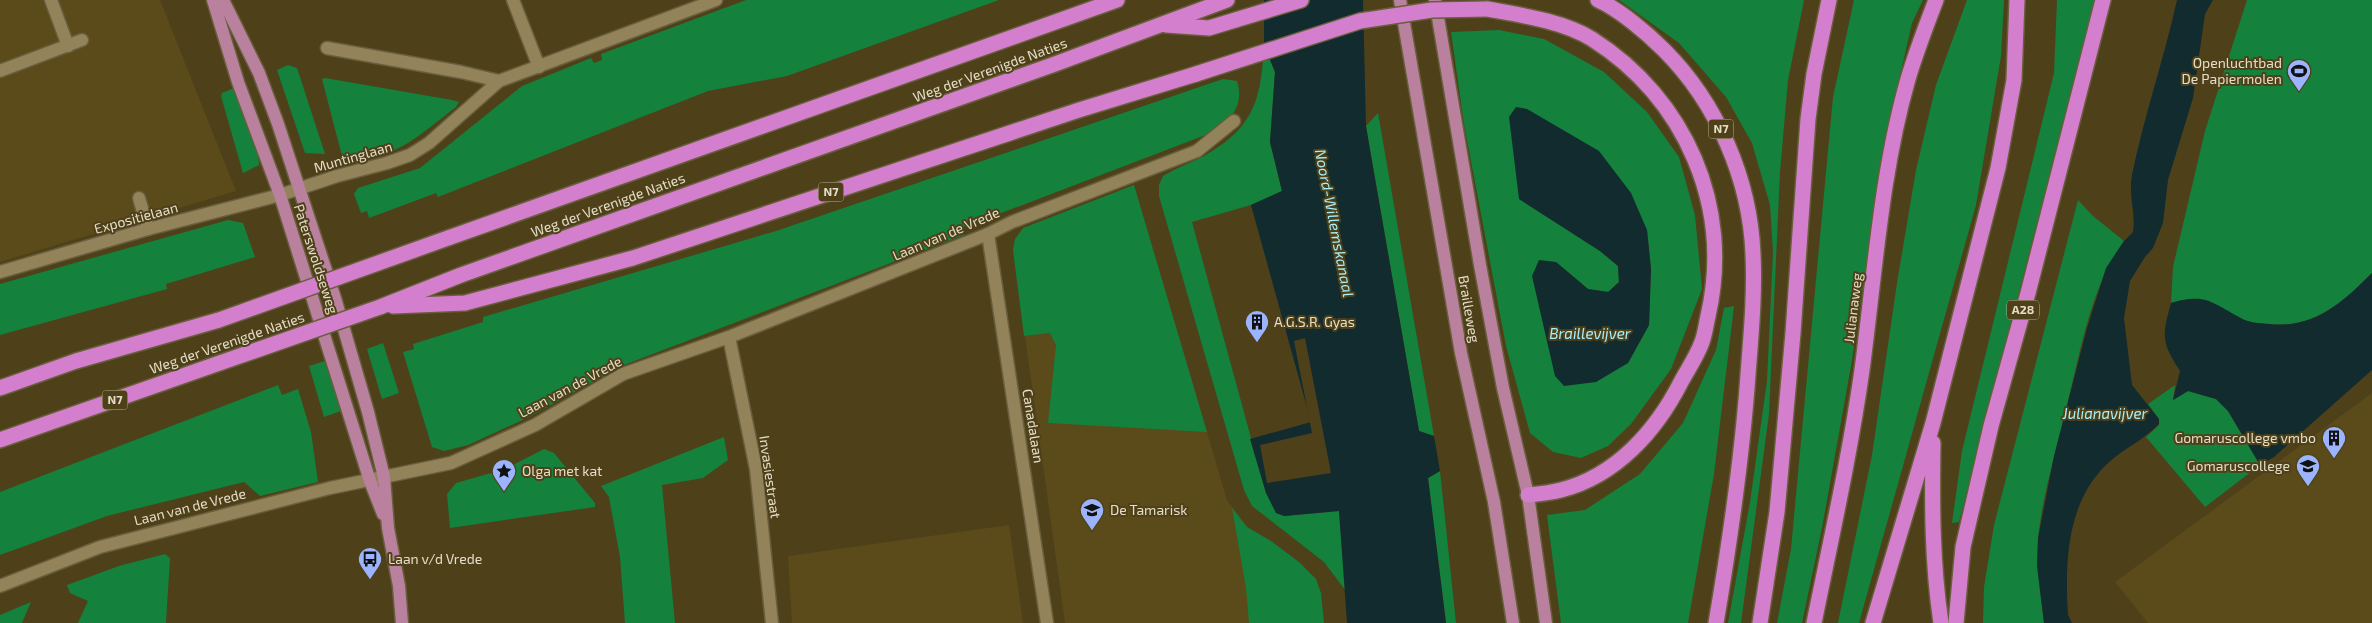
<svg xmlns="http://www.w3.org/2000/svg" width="2372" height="623" viewBox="0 0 2372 623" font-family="'Exo 2',sans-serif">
	<rect width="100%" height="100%" fill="#4e411a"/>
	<g fill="#5b4a1a">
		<path d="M0,0H160L236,191L0,262Z"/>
		<path d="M1134,185L1227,500L1247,527L1259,534L1281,623H1065L1013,250L1015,239L1023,228Z"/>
		<path d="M2372,393V623H2148L2115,582Z"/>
		<path d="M1009,525L1023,623H792L788,556Z"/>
	</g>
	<g fill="#14813d" fill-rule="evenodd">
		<path d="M746,0H999L787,76L708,91L438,197L436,193L369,218L367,211L361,213L354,194L358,188L420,168L522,86L591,58L594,63L602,60L601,54Z"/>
		<path d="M1619,0H1804L1788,80L1780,172L1769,414L1741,623H1728L1750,502L1767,381L1773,252L1770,205L1752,143L1726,97L1679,43Z"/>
		<path d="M1854,0H1923L1912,23L1885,142L1851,366L1822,528L1802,623H1777L1791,549L1833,97Z"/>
		<path d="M1967,0H2004L2001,56L1976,205L1859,623H1838L1872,455L1897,283L1916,170L1936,85Z"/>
		<path d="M2057,0H2095L1959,522L1952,523L1962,451L2054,73Z"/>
		<path d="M2247,0H2372V273C2342,303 2313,329 2269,324C2259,323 2248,323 2239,318C2213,303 2203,294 2171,303L2173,267L2205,131Z"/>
		<path d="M1499,30L1544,39L1604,72L1647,112L1679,157L1695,215L1702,289L1671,369L1631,424L1608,446L1581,458L1553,452L1530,433L1506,346L1464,124L1451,32ZM1519,199L1647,230L1651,269L1649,325L1628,363L1556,262L1588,289L1609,292L1619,282L1618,266L1600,251Z"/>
		<path d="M1264,45L1275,72L1270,142L1282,191L1251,205L1192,222L1266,493L1284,516L1339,511L1346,591L1324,562L1252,506L1244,490L1159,196V185L1163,176C1176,168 1190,163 1204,156C1255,127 1261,99 1264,45Z"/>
		<path d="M288,65L297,68L325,154L305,153L277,70Z"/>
		<path d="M325,78L452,100L459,102L456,107C419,135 392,165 342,156L322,79Z"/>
		<path d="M1223,79L1237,81C1244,105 1233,116 1216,131L962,228L964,235L624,365L529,417L468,445L444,451L432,447L403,352L414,349L413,344L483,322V317L776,231Z"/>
		<path d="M234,88L258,153L259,165L243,173L221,96L222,93Z"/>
		<path d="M1378,113L1434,436L1419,431L1366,126Z"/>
		<path d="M1134,185L1207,432L1048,423L1056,345L1050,333L1024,336L1013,250L1015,239L1023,228Z"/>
		<path d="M2078,200L2093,216L2124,241C2090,287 2080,355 2066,409C2056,452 2042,496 2038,540C2036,568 2041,595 2044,623H1983L1984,587L1994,525Z"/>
		<path d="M228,220L243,223L255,257L166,284L167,289L0,335V284Z"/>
		<path d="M1734,306L1714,474L1688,623H1561L1547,515L1585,510L1640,474L1683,423L1716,350L1724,308Z"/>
		<path d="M383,343L399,393L382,399L367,349Z"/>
		<path d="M325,361L341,411L324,417L309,366Z"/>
		<path d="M278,385L282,395L298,389L311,432L318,482L260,496L244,482L107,516L0,555V492Z"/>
		<path d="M2175,385L2173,400L2188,391L2216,399L2228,411L2260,465L2205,507L2146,437L2159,425V419L2148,404Z"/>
		<path d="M724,437L728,460L703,478L662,485L675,623H625L620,557L609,497L601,486Z"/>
		<path d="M544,449L554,453L595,503V507L450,528L447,494L456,483L505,469Z"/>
		<path d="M1440,471L1456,623H1446L1428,478Z"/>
		<path d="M1232,508L1247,527L1271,541L1299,562L1316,579L1321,593L1324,623H1249L1246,588Z"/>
		<path d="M165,554L170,558L166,623H78L88,601L70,593L67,585L119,566Z"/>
		<path d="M31,602L22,623H0V615Z"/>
	</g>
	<g fill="#112b2f">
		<path d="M1264,0H1363L1366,126L1370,150L1419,431L1434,436L1440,471L1428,478L1446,623H1347L1339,511L1284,516L1276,513L1266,493L1250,439L1311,422L1251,205L1282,191L1270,142L1275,72L1264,45Z"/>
		<path d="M2177,0H2213L2205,14L2193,98L2168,180L2163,223L2153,248L2145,257L2130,281L2124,318L2132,385L2159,419V424C2142,442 2118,451 2102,469C2066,508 2065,566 2068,615L2072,623H2044L2037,566L2038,538L2054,456L2087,328L2106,268L2124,241L2133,232C2136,212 2128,195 2132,175C2144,116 2164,59 2177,0Z"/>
		<path d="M1516,107L1527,109L1599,151L1631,193L1647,230L1651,269L1649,325L1628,363L1596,382L1564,386L1555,376L1532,276L1539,260L1556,262L1588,289L1608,292L1619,282L1618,266L1600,251L1519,199L1509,117Z"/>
		<path d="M2372,273V370L2274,457L2260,465L2228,411L2216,399L2188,391L2173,400L2180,371C2161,342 2162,336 2171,303C2205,293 2211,302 2239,317C2248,323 2259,323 2269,324C2314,329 2342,303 2372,273Z"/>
	</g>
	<path fill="#4e411a" d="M1305,338L1331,473L1267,483L1260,445L1312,433L1294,341Z"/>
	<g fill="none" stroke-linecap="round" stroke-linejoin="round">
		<g stroke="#695e3c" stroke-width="15">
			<g id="minor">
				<path d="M51,0L68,46"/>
				<path d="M513,0L539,67"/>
				<path d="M327,48L461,72L499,81L716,0"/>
				<path d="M0,71L82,40"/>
				<path d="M139,198L148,229"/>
				<path d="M988,234L1047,623"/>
				<path d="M0,272L148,229L280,195L337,176L387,163L410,155L429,143L499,81"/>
				<path d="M729,337L756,469L772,623"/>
				<path d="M0,586L100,547L330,488L451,463L535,425L623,374L729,337L988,234L1012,222L1197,151L1234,121"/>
			</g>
		</g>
		<g stroke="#695e3c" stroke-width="15">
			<g id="major">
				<path d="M213,0L238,82L280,195L370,481L383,514"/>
				<path d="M223,0L259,73L278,124L335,298L368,412L384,477L388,528L399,586L402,623"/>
				<path d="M1400,0L1461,353L1494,502L1513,623"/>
				<path d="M1435,0L1480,265L1503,388L1528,495L1546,623"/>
			</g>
		</g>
		<g stroke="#695e3c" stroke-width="18">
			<g id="highway">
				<path d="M1598,0C1620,10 1647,33 1664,50C1717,103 1750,179 1753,254C1755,294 1751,335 1748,375C1742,459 1730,541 1716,623"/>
				<path d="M1487,9C1520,15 1563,21 1592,39C1686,99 1733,207 1708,316C1706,325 1705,334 1702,342C1697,356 1688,369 1681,382C1656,431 1616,476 1561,490C1550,493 1539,494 1528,495"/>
				<path d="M1166,25L1209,28L1301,0"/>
				<path d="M448,238L1117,0"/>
				<path d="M393,306L465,303L633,258L1079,110L1196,74"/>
				<path d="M380,307L461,275L1055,64L1227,0"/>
				<path d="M0,388L76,361L219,320"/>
				<path d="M0,440L231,359"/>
				<path d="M1933,443C1932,503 1932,563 1941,623"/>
				<path d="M1760,623L1777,512L1793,333L1808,119L1814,74L1829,0"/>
				<path d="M1814,623C1831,539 1850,455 1862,370C1875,273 1881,173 1908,79C1916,52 1926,26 1936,0"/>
				<path d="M1873,623L1933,423L1998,168L2014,80L2017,0"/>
				<path d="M1956,623L1963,547L1991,426L2028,293L2103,0"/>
			</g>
		</g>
		<use href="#minor" stroke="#92835b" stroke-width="12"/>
		<use href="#major" stroke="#ba819f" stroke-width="12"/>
		<use href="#highway" stroke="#d47fcd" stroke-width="15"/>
		<g stroke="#695e3c" stroke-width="18" stroke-linecap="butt">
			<g id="highway-bridge">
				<path d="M1196,74L1360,21L1432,10L1487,9"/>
				<path d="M219,320L448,238"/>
				<path d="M231,359L380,307"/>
			</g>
		</g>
		<use href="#highway-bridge" stroke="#d47fcd" stroke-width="15"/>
	</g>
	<defs>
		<g id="stadium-pin" transform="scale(1.25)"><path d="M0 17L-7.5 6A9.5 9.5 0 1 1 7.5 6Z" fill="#9cb4fd" stroke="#4e411a"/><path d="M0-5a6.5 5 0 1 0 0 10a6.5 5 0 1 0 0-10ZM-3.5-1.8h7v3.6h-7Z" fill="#111"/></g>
		<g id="building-pin" transform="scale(1.25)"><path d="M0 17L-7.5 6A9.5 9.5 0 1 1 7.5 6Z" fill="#9cb4fd" stroke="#4e411a"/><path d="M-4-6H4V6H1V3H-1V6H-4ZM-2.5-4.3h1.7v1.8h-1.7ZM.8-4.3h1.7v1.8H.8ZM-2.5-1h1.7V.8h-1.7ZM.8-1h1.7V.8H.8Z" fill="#111"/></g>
		<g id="school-pin" transform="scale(1.25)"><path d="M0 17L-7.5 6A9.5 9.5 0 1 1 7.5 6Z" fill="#9cb4fd" stroke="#4e411a"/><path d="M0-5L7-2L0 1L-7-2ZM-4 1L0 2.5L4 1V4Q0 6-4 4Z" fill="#111"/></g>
		<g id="sight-pin" transform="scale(1.25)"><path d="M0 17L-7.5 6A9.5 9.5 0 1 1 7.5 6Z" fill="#9cb4fd" stroke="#4e411a"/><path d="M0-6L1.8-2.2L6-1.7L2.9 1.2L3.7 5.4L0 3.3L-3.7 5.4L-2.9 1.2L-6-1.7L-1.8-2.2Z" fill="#111"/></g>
		<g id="bus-pin" transform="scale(1.25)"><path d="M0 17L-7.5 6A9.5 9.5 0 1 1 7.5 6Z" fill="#9cb4fd" stroke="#4e411a"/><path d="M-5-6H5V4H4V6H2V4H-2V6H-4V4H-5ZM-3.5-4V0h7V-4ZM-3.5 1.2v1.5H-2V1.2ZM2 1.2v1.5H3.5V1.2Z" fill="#111"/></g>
	</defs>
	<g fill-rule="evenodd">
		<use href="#stadium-pin" x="2299" y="71"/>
		<use href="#building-pin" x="1257" y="322"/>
		<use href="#building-pin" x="2334" y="438"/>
		<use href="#school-pin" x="2308" y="466"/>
		<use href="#sight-pin" x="504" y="471"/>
		<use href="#school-pin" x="1092" y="510"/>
		<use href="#bus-pin" x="370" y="559"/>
	</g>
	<g text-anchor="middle" stroke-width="4" stroke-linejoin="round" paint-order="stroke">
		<g fill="#4e411a" stroke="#b8ae94" stroke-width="1">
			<rect x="1708.5" y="119.5" width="25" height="19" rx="4"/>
			<rect x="818.5" y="182.5" width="25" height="19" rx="4"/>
			<rect x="2007" y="300.5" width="32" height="19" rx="4"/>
			<rect x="102.5" y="390.5" width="25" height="19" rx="4"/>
		</g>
		<g font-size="12" font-weight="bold" fill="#e5ddc8">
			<text x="1721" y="133">N7</text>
			<text x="831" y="196">N7</text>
			<text x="2023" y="314">A28</text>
			<text x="115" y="404">N7</text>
		</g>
		<g font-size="14" fill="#e5ddc8" stroke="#4e411a" text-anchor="start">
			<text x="2282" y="68" text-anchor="end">Openluchtbad<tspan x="2282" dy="16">De Papiermolen</tspan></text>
			<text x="1274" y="327">A.G.S.R. Gyas</text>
			<text x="2316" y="443" text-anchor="end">Gomaruscollege vmbo</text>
			<text x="2290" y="471" text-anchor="end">Gomaruscollege</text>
			<text x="522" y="476">Olga met kat</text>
			<text x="1110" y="515">De Tamarisk</text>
			<text x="388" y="564">Laan v/d Vrede</text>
		</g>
		<g font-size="14" fill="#e5ddc8" stroke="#4e411a">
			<text transform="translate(990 70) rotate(-20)" y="5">Weg der Verenigde Naties</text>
			<text transform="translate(353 157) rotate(-16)" y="5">Muntinglaan</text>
			<text transform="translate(608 205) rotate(-20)" y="5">Weg der Verenigde Naties</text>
			<text transform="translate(136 218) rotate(-15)" y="5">Expositielaan</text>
			<text transform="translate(946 234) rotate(-23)" y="5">Laan van de Vrede</text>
			<text transform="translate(316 259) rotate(72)" y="5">Paterswoldseweg</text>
			<text transform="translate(1853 308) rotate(-83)" y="5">Julianaweg</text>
			<text transform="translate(1469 309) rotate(80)" y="5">Brailleweg</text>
			<text transform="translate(227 343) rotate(-19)" y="5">Weg der Verenigde Naties</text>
			<text transform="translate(570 387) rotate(-28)" y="5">Laan van de Vrede</text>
			<text transform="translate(1033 426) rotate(81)" y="5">Canadalaan</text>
			<text transform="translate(770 477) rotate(82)" y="5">Invasiestraat</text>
			<text transform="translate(190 507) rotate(-14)" y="5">Laan van de Vrede</text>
		</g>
		<g font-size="15" font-style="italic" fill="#a5f0fe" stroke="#4e411a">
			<text transform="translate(1334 223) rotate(79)" y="5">Noord-Willemskanaal</text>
			<text x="1590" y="339">Braillevijver</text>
			<text x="2105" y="419">Julianavijver</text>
		</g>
	</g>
</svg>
